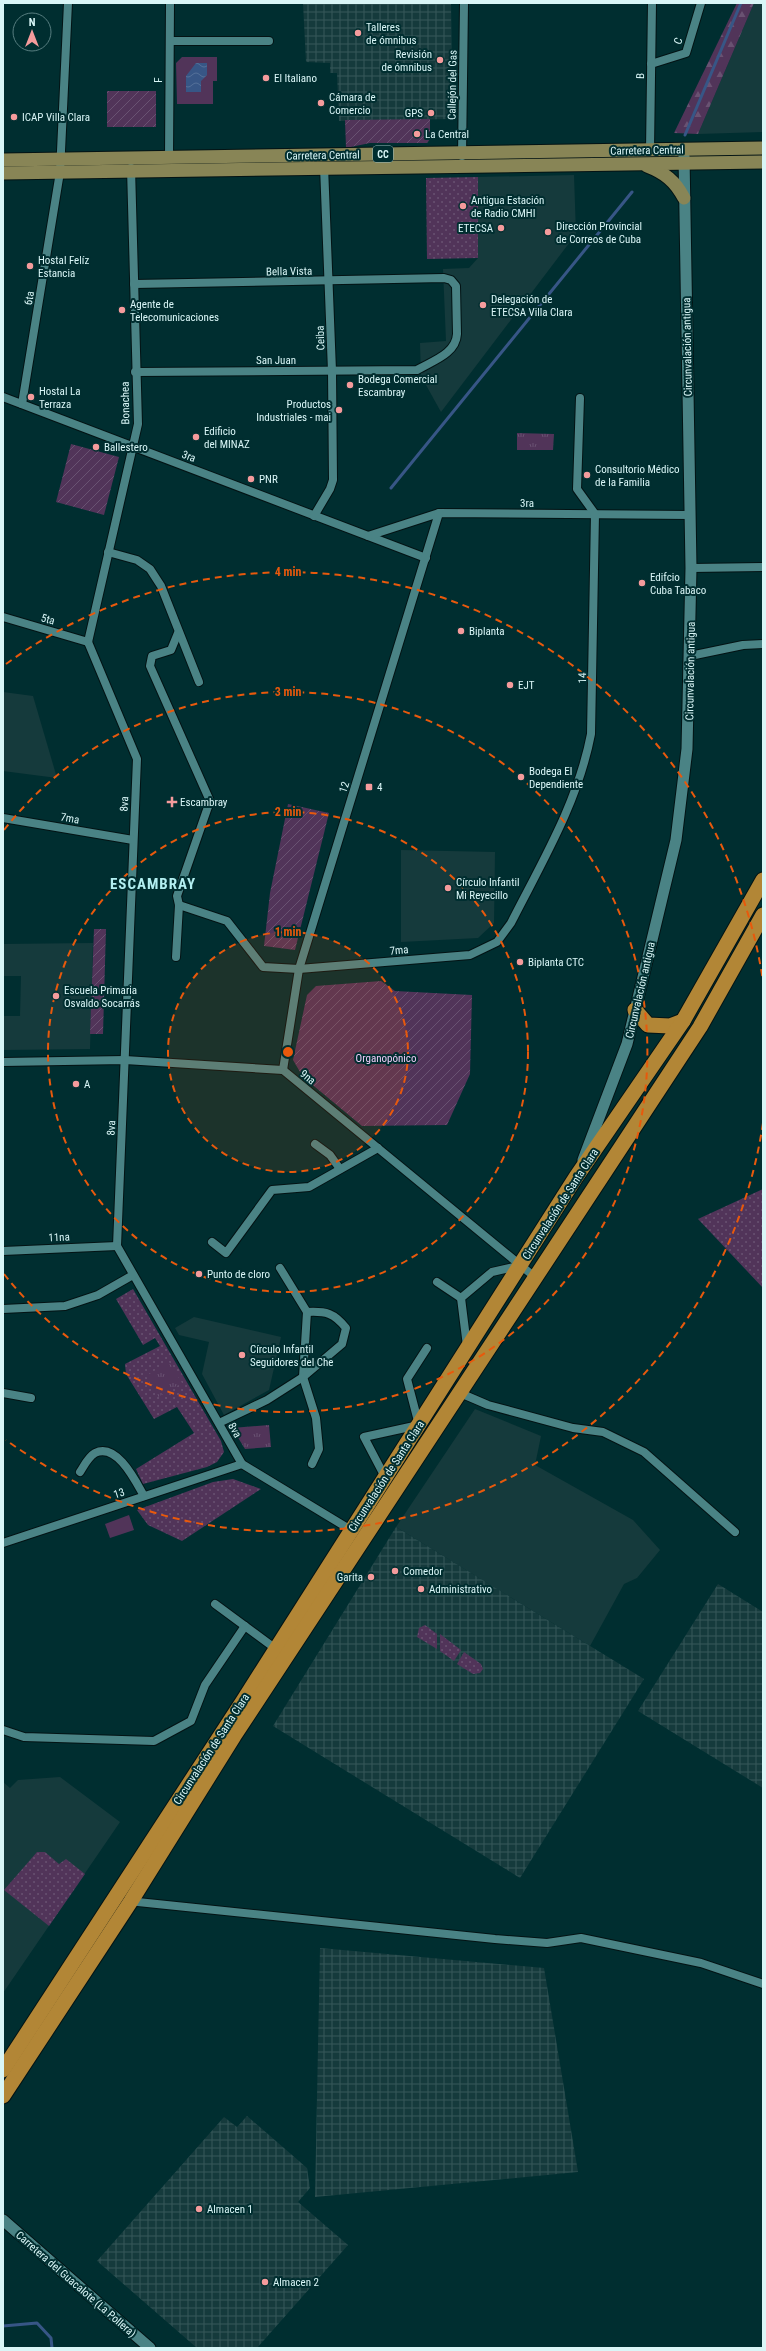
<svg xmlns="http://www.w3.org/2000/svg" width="766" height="2351" viewBox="0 0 766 2351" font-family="'Roboto Condensed',sans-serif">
	<defs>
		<pattern id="industrial-grid" width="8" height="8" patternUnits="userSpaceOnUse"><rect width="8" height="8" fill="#153a3c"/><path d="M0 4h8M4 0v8" fill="none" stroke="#365759"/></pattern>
		<pattern id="grass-dots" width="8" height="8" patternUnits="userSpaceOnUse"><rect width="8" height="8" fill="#513459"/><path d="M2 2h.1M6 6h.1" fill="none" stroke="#695272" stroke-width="1.8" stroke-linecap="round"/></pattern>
		<pattern id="forest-firs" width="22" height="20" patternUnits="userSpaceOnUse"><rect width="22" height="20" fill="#513459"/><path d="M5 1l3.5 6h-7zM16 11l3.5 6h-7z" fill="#695272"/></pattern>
		<pattern id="park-tufts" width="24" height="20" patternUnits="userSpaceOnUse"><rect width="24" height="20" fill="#513459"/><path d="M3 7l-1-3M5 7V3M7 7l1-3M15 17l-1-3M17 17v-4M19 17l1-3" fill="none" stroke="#695272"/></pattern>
		<pattern id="garden-furrows" width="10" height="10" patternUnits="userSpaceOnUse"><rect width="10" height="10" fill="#513459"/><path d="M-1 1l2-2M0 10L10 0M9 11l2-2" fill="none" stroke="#695272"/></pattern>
		<pattern id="water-waves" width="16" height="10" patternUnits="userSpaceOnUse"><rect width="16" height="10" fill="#375686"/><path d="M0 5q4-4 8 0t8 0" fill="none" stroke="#536f98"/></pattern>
	</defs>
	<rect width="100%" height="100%" fill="#002e30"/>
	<g fill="#153a3c">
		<path d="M754,3H763V132L698,134Z"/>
		<path d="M574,175L576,234L441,412L421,376L420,343L446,341L443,269L469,268L478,258V177Z"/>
		<path d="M3,692L33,696L57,778L3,771Z"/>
		<path d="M401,850L495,852L494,923L478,938L401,942Z"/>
		<path d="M93,943L90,1049L3,1050V1016H20L21,976H3V944Z"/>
		<path d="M194,1317L281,1337L269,1390L224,1415L202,1374L209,1342L179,1335L175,1328Z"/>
		<path d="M475,1409L541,1436L535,1465L633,1520L660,1550L637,1578L624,1584L590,1646L396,1527Z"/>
		<path d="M60,1777L120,1822L3,1993V1782L10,1788L18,1780Z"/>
	</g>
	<g fill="url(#industrial-grid)">
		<path d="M303,3H451L452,119L339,121L337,73H330V63L306,62Z"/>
		<path d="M396,1527L644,1679L520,1878L273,1726Z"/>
		<path d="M718,1584L763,1612V1788L638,1711Z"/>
		<path d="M320,1948L544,1968L578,2172L315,2197Z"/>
		<path d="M247,2116L307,2168L310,2188L298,2202L348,2245L257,2348H197L97,2261L224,2117L237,2127Z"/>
	</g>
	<g fill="url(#grass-dots)">
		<path d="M478,177V258L427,259L426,178Z"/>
		<path d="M763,1189V1288L698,1219Z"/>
		<path d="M133,1289L221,1441L224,1452L217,1462L207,1467L143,1484L136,1469L194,1433L177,1407L154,1419L126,1374L125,1364L160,1346L155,1338L143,1345L116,1299Z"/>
		<path d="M233,1479L261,1489L182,1541L148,1525L137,1510L213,1482Z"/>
		<path d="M425,1625L437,1634V1649L417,1637L419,1628Z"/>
		<path d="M440,1634L461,1650L454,1661L440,1651Z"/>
		<path d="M464,1652L481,1664L483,1669L480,1673L473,1674L457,1664Z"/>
		<path d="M37,1852H45L59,1864L66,1859L85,1874L49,1926L4,1890Z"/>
	</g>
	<path fill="url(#forest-firs)" d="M737,3H754L698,134L674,133Z"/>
	<g fill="url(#park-tufts)">
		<path d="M517,433L554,434L553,450H517Z"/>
		<path d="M169,1362L182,1383L158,1397L146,1376Z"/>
		<path d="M269,1425L271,1447L245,1449L232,1428Z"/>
	</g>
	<g fill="url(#garden-furrows)">
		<rect x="107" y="91" width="49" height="36"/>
		<path d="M430,119V139L427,143H370L346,148L345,120Z"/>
		<path d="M71,444L119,457L104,515L56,502Z"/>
		<path d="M288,804L329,813L295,950L264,946L270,893Z"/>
		<path d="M94,929H106L103,1034H90Z"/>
		<path d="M381,981L395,991L472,995L470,1074L447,1125L362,1126L303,1077L293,1060L307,995L316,986Z"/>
	</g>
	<g fill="#513459">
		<path d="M182,57H217V81H213V104H177L176,63Z"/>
		<path d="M129,1515L134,1530L110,1538L105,1524Z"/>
	</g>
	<path fill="url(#water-waves)" d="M196,63H207V75L201,81V92H186V76Z"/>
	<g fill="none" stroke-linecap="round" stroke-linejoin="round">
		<g stroke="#375686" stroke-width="3">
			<path d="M685,135L741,3"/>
			<path d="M391,488L632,192"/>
			<path d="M3,2326L37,2323L51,2338L52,2348"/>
		</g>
		<g stroke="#031314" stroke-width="10">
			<g id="street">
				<path d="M170,41H269"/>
				<path d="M651,64L686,53L701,3"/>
				<path d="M650,150L652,3"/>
				<path d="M462,156L464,3"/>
				<path d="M169,157L170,3"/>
				<path d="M134,284L444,278L451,280L456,286L457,334C456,354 432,361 417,370L135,372"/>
				<path d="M3,397L426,558"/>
				<path d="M22,404L60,172L68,3"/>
				<path d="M314,516L330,489L333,480L332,371L324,166"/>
				<path d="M368,536L439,513L690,515"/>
				<path d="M108,552L137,560L150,569L161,586L199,682"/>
				<path d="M691,568L763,567"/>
				<path d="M3,617L88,642"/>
				<path d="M88,642L137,759L117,1246L242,1464L351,1530"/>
				<path d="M88,642L138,424L131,168"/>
				<path d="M690,656L743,645L763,644"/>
				<path d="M3,818L133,840"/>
				<path d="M179,905L227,921L263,967L299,969L470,955L497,942L511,923C542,862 578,802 591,734L595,514L577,489L580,398"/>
				<path d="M176,957L179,905L177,896L210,801L150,666L152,656L171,650L178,633"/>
				<path d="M3,1062L125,1060L283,1070L536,1278"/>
				<path d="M283,1070L299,969L439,513"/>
				<path d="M315,1144L330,1155L340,1169"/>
				<path d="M212,1242L226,1253L272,1190L309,1187L378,1148"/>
				<path d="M3,1251L117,1246"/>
				<path d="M280,1268L307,1312L303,1377L316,1418L319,1449L312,1464"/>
				<path d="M437,1282L461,1298"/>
				<path d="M3,1309L65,1306L98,1295L133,1275"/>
				<path d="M467,1346L461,1298L492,1272L518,1266"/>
				<path d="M3,1393L31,1398"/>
				<path d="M460,1393L488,1405L573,1428L603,1432L644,1452L735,1532"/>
				<path d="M219,1423L267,1400L303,1377L342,1344L346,1328C334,1313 326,1311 307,1312"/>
				<path d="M80,1472C84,1466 88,1457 95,1453C117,1442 136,1482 144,1496"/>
				<path d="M385,1477L364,1437L419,1425L407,1379L427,1348"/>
				<path d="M3,1543L242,1464"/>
				<path d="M215,1604L276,1649"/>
				<path d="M3,1730L24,1737L154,1741L191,1721L205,1685L245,1626"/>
				<path d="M128,1901L495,1939L547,1943L581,1938L701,1963L763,1984"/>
			</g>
		</g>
		<g stroke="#031314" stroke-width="13">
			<g id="secondary">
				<path d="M583,1160L627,1044L676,840L687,749L691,568L684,156"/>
				<path d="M3,2220L150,2348"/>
			</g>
		</g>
		<g stroke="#031314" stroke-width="15">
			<g id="primary">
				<path d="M3,160L763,148"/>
				<path d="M647,166C665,173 675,181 684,198"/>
				<path d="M3,173L763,162"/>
			</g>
		</g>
		<g stroke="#031314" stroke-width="17">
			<g id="highway">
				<path d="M635,1010L648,1025L670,1026L683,1021"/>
				<path d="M3,2070L243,1701L576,1177L683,1021L763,880"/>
				<path d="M3,2096L131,1901L234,1736L700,1027L763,915"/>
			</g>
		</g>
		<use href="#street" stroke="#4a8385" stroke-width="8"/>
		<use href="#secondary" stroke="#4a8385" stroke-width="11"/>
		<use href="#primary" stroke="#888556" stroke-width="13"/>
		<use href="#highway" stroke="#b28636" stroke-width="15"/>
	</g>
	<circle cx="288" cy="1052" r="120" fill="#e8590c" fill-opacity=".12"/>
	<g fill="none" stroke="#e8590c" stroke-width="2" stroke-dasharray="7 5">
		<circle cx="288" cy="1052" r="120"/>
		<circle cx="288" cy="1052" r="240"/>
		<path d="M4 830A360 360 0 1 1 4 1274"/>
		<path d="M763 1123A480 480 0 0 1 6 1440M6 664A480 480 0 0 1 763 981"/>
	</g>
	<g fill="#f59b9c" stroke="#002e30" stroke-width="1.5">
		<circle cx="358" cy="33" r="4"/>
		<circle cx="440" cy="60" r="4"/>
		<circle cx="266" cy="78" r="4"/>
		<circle cx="321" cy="103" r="4"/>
		<circle cx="431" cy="113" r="4"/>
		<circle cx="14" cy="117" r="4"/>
		<circle cx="417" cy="134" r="4"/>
		<circle cx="463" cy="206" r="4"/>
		<circle cx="501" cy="228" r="4"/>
		<circle cx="548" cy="232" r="4"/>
		<circle cx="30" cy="266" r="4"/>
		<circle cx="483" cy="305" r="4"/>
		<circle cx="122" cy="310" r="4"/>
		<circle cx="350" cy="385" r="4"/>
		<circle cx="31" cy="397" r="4"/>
		<circle cx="339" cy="410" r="4"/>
		<circle cx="196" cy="437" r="4"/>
		<circle cx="96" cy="447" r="4"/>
		<circle cx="587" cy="475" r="4"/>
		<circle cx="251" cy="479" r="4"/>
		<circle cx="642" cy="583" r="4"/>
		<circle cx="461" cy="631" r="4"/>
		<circle cx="510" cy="685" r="4"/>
		<circle cx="521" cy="777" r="4"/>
		<rect x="365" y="783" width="8" height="8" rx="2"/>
		<path d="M170 796h4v4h4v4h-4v4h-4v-4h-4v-4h4z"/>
		<circle cx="448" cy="888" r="4"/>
		<circle cx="520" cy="962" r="4"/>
		<circle cx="56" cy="996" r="4"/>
		<circle cx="76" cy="1084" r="4"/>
		<circle cx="199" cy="1274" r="4"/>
		<circle cx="242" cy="1355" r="4"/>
		<circle cx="395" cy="1571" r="4"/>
		<circle cx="371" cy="1577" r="4"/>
		<circle cx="421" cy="1589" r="4"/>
		<circle cx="199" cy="2209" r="4"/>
		<circle cx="265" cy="2282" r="4"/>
	</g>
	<g text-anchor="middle" stroke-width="4" stroke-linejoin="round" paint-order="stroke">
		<rect fill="#002e30" stroke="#98babb" stroke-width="1" x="373" y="146" width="20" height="16" rx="3"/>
		<g font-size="10" font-weight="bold" fill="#d9f6f7">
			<text x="383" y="158">CC</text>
		</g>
		<g font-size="11" fill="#d9f6f7" stroke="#002e30" text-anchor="start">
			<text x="366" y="31">Talleres<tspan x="366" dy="13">de ómnibus</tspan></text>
			<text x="432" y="58" text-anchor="end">Revisión<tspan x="432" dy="13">de ómnibus</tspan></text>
			<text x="274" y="82">El Italiano</text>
			<text x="329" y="101">Cámara de<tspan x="329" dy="13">Comercio</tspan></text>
			<text x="423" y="117" text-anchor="end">GPS</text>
			<text x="22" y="121">ICAP Villa Clara</text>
			<text x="425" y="138">La Central</text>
			<text x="471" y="204">Antigua Estación<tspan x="471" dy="13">de Radio CMHI</tspan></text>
			<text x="556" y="230">Dirección Provincial<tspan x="556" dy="13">de Correos de Cuba</tspan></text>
			<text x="493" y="232" text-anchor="end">ETECSA</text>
			<text x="38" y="264">Hostal Felíz<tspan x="38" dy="13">Estancia</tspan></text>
			<text x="491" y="303">Delegación de<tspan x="491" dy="13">ETECSA Villa Clara</tspan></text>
			<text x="130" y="308">Agente de<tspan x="130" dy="13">Telecomunicaciones</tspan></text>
			<text x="358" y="383">Bodega Comercial<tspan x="358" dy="13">Escambray</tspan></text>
			<text x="39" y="395">Hostal La<tspan x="39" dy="13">Terraza</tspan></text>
			<text x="331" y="408" text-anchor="end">Productos<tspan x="331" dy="13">Industriales - mai</tspan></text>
			<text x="204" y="435">Edificio<tspan x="204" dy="13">del MINAZ</tspan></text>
			<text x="104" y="451">Ballestero</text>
			<text x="595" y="473">Consultorio Médico<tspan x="595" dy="13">de la Familia</tspan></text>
			<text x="259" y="483">PNR</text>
			<text x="650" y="581">Edifcio<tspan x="650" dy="13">Cuba Tabaco</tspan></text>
			<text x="469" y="635">Biplanta</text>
			<text x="518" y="689">EJT</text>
			<text x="529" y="775">Bodega El<tspan x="529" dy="13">Dependiente</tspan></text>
			<text x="377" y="791">4</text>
			<text x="180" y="806">Escambray</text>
			<text x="456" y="886">Círculo Infantil<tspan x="456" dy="13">Mi Reyecillo</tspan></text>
			<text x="528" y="966">Biplanta CTC</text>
			<text x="64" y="994">Escuela Primaria<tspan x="64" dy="13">Osvaldo Socarrás</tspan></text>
			<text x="84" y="1088">A</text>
			<text x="207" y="1278">Punto de cloro</text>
			<text x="250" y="1353">Círculo Infantil<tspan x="250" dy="13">Seguidores del Che</tspan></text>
			<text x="403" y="1575">Comedor</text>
			<text x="363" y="1581" text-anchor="end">Garita</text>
			<text x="429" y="1593">Administrativo</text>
			<text x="207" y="2213">Almacen 1</text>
			<text x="273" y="2286">Almacen 2</text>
		</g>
		<g font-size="11" fill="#d9f6f7" stroke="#002e30">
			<text transform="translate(678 41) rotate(-69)" y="4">C</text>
			<text transform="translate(640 76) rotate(-89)" y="4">B</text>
			<text transform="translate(158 80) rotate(-90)" y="4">F</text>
			<text transform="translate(452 85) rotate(-89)" y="4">Callejón del Gas</text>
			<text transform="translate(647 150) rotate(-1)" y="4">Carretera Central</text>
			<text transform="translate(323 155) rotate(-1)" y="4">Carretera Central</text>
			<text transform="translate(289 271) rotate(-1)" y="4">Bella Vista</text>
			<text transform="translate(29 298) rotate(-81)" y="4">6ta</text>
			<text transform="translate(320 338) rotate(-92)" y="4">Ceiba</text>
			<text transform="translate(687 347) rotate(-91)" y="4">Circunvalación antigua</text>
			<text x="276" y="364">San Juan</text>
			<text transform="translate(125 403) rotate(-91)" y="4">Bonachea</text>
			<text transform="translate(189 456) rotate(21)" y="4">3ra</text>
			<text x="527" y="507">3ra</text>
			<text transform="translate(48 619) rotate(16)" y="4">5ta</text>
			<text transform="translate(690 671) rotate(-89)" y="4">Circunvalación antigua</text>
			<text transform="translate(582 678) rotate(-89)" y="4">14</text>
			<text transform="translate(344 787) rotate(-72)" y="4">12</text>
			<text transform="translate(124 804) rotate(-87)" y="4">8va</text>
			<text transform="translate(70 818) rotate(10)" y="4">7ma</text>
			<text transform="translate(399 950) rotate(-5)" y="4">7ma</text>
			<text transform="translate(640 990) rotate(-77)" y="4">Circunvalación antigua</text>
			<text transform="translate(308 1077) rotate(39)" y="4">9na</text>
			<text transform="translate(111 1128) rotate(-87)" y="4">8va</text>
			<text transform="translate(560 1204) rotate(-57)" y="4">Circunvalación de Santa Clara</text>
			<text transform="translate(59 1237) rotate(-3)" y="4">11na</text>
			<text transform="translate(235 1430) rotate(61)" y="4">8va</text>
			<text transform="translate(386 1476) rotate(-57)" y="4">Circunvalación de Santa Clara</text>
			<text transform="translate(119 1493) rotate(-18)" y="4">13</text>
			<text transform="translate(211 1749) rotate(-57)" y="4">Circunvalación de Santa Clara</text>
			<text transform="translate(76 2284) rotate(41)" y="4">Carretera del Guacalote (La Pollera)</text>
		</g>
		<g font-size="11" fill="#efccf8" stroke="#002e30">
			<text x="386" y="1062">Organopónico</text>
		</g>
		<g font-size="15" font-weight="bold" letter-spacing="1" fill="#b3eff1" stroke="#002e30">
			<text x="153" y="889">ESCAMBRAY</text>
		</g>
	</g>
	<circle cx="288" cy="1052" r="6" fill="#e8590c" stroke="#002e30" stroke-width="2"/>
	<g font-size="12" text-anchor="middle" font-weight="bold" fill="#e8590c" stroke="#002e30" stroke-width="4" stroke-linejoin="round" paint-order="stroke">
		<text x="288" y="576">4 min</text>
		<text x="288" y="696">3 min</text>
		<text x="288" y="816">2 min</text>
		<text x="288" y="936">1 min</text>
	</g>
	<rect width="766" height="2351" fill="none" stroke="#d9f6f7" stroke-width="8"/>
	<g transform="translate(32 32)"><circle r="19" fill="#002e30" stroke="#577e80"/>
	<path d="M0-3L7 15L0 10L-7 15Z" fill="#f59b9c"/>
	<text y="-6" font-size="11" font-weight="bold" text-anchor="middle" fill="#d9f6f7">N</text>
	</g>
</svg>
